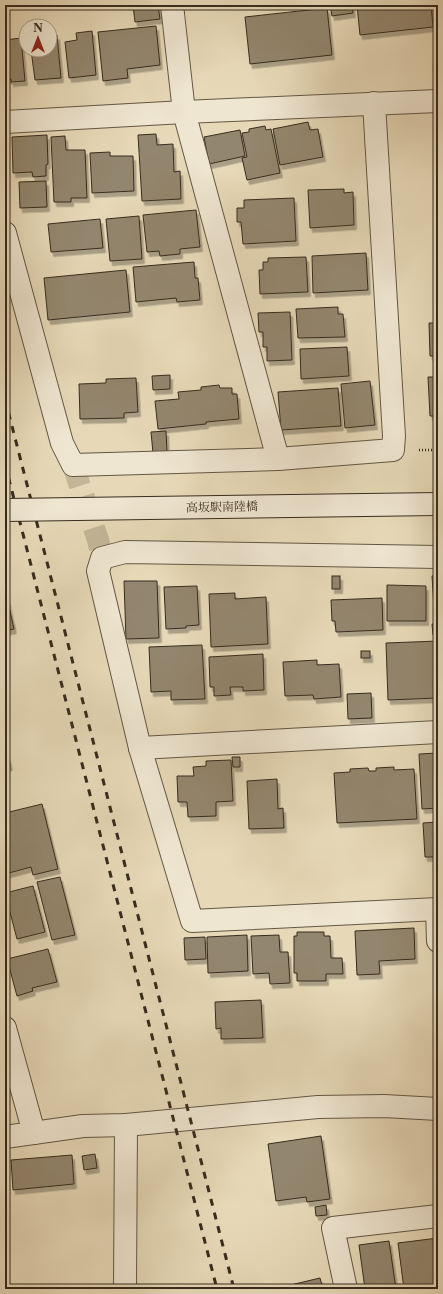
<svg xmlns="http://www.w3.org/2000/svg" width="443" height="1294" viewBox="0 0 443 1294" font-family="'Libre Caslon Text','Noto Serif JP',serif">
	<defs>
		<filter id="shadow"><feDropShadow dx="2.5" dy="4.5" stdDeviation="0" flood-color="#0004"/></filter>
	</defs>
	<rect width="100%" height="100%" fill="#e7d9b8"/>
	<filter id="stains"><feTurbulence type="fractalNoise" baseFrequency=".005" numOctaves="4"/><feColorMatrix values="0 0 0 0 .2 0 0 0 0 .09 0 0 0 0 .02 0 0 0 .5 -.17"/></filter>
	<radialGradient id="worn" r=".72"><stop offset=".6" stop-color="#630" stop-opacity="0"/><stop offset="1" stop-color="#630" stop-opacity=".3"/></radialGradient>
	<g fill="#93866e" stroke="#372c1e" filter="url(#shadow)">
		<path d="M133,5H158L160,19L135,22Z"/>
		<path d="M330,5H352L353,13L332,16Z"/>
		<path d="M357,5H431L433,27L360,35Z"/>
		<path d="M327,8L332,55L250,64L245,17Z"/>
		<path d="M156,26L160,65L127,69L128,78L103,81L98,32Z"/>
		<path d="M92,31L96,75L69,78L65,42L77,40L76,33Z"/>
		<path d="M57,35L61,78L35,80L31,50H50V36Z"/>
		<path d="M21,38L25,81L11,82V79L5,80V40Z"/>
		<path d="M308,122L310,130L318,129L323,157L280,165L273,129Z"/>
		<path d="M265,126L266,130L271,129L280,173L247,180L242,158L247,157L242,133L249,132V129Z"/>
		<path d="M240,130L245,156L209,164L204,137Z"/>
		<path d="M156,134L157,145L173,144L174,172L180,171L181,199L142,201L138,135Z"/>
		<path d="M47,135L48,164L46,165V176L33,177L32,172L13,173L12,137Z"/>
		<path d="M65,136L66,150H85L87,198H71V202H54L51,137Z"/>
		<path d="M110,152V156H133L134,191L92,193L90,153Z"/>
		<path d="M46,181L47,207L20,208L19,182Z"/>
		<path d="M344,189V193L353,192L354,225L310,228L308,190Z"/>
		<path d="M294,198L296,241L243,244L241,222H237V208H244V200Z"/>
		<path d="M196,210L200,247L180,249V254L160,256L159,251L147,252L143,215Z"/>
		<path d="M139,216L142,259L110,261L106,219Z"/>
		<path d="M100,219L103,248L51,252L48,224Z"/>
		<path d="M366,253L368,290L313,293L312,256Z"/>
		<path d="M306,257L308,292L260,294L259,270H263V262H268V258Z"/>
		<path d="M194,262L195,278H198L200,300L177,302L176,298L136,302L133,267Z"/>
		<path d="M126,270L130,312L48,320L44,278Z"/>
		<path d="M338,307V314H343L345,337L298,338L296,309Z"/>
		<path d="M290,312L292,360L267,361V347H263V332H259L258,313Z"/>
		<path d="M429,323H438V356H430Z"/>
		<path d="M347,347L349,376L301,379L300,349Z"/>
		<path d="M170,375V389L153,390L152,376Z"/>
		<path d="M428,377H438V416H430Z"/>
		<path d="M136,378L138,412L124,413V418L80,419L79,384L106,383V379Z"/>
		<path d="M370,381L375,425L345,428L341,384Z"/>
		<path d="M219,385L220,388H232V394H237L239,419L206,422V424L158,429L155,401L179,399L178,392L201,390V387Z"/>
		<path d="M338,388L341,426L281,430L278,392Z"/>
		<path d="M166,431L167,452L153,453L151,432Z"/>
		<rect x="332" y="576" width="8" height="13"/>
		<path d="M432,576H438V607H434Z"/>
		<path d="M124,581H157L159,638L126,639Z"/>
		<path d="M387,585L426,586V621H387Z"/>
		<path d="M197,586L199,625L186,626V628L166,629L164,587Z"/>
		<path d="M5,589L14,629L5,631Z"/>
		<path d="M235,593V599L266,597L268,644L211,647L209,594Z"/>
		<path d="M382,598L383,630L336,632L335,621H332L331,600Z"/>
		<path d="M432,624H438V634L433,635Z"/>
		<path d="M438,641V698L388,700L386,643Z"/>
		<path d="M202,645L205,699L171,700V691L151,692L149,647Z"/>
		<rect x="361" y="651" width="9" height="7"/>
		<path d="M263,654L264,690L243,691V687H230L231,695L214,696V687H210L209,657Z"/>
		<path d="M317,660V665L339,664L341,697L314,699L313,695L285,696L283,662Z"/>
		<path d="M371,693L372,718L348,719L347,694Z"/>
		<path d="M5,746L10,766L5,767Z"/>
		<path d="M438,753V808L422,809L419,754Z"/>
		<path d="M232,757H240V767H233Z"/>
		<path d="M231,760L233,801L216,802V816L188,817L187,802H178L177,776H194L193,767L206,766V761Z"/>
		<path d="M394,767V770L414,769L417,819L337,823L334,773L350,772V769L368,768L369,771H376V768Z"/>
		<path d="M277,779L278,809L283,808L284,828L249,829L247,781Z"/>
		<path d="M42,804L58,869L33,875L31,867L5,874V813Z"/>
		<path d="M438,822V857H425L423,823Z"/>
		<path d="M60,877L75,935L52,940L37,882Z"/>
		<path d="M33,886L45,932L17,939L5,893Z"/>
		<path d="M414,928L415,959L379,961L380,974L357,975L355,931Z"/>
		<path d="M297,932H324V936H330L331,958H342L343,974H326V981H297V973H294V936H297Z"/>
		<path d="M247,935L248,971L208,973L207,937Z"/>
		<path d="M279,935L280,952H288L290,983L270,984L269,973L253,974L251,936Z"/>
		<path d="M205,937L206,959L185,960L184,938Z"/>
		<path d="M48,949L57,982L32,988L33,991L17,996L7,959Z"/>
		<path d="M261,1000L263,1038L221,1039V1028L216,1029L215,1002Z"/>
		<path d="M321,1136L330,1199L307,1202L306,1197L276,1201L268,1144Z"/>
		<path d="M95,1154L97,1168L84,1170L82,1156Z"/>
		<path d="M72,1155L74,1184L13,1190L11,1160Z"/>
		<path d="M326,1205L327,1215L316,1216L315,1207Z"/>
		<path d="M438,1238V1289H404L398,1243Z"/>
		<path d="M389,1241L396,1289H365L359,1245Z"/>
		<path d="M320,1278L323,1289H278V1288Z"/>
	</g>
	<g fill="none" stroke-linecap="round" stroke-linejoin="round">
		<path stroke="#c4b699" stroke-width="22" stroke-dasharray="22 11" stroke-linecap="butt" d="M73,465L98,540L102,558"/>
		<g stroke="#635744" stroke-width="24">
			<g id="minor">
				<path d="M172,5L184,112L278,459"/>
				<path d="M5,122L184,112L438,101"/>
				<path d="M5,233L62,443L73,465L278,459L393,450L394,436L374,103"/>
				<path d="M438,557L125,552L102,558L98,571L140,748L192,921L438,909"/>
				<path d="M140,748L438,732"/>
				<path d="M437,909L438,941"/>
				<path d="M5,1028L34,1133"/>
				<path d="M5,1137L83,1126L126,1125L318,1107L384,1106L438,1109"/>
				<path d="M125,1289L126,1125"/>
				<path d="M346,1289L333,1228L438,1216"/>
			</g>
		</g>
		<path stroke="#372c1e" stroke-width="2.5" stroke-dasharray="1 2" stroke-linecap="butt" d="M419,450H438"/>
		<use href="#minor" stroke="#efe6d1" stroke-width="22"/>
		<g stroke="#372c1e" stroke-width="3" stroke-dasharray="7 7" stroke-linecap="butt">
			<path d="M5,399L234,1289"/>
			<path d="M5,464L217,1289"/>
		</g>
		<g stroke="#372c1e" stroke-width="24" stroke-linecap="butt">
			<path id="secondary-bridge" d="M5,510L438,504"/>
		</g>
		<use href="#secondary-bridge" stroke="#efe6d1" stroke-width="22"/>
	</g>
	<g text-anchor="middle" stroke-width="3" stroke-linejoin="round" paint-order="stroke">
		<g font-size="12" fill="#372c1e" stroke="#efe6d1">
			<text transform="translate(222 507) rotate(-1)" y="4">高坂駅南陸橋</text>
		</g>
	</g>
	<rect width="443" height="1294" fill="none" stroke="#e7d9b8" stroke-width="20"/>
	<rect x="6" y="6" width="431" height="1282" fill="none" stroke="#372c1e" stroke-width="2"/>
	<rect x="10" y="10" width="423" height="1274" fill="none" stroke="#372c1e"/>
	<g transform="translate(38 38)"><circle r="19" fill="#efe6d1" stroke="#a59c89"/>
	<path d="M0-3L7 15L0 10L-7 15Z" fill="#8f2418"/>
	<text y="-6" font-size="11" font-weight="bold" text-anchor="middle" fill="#372c1e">N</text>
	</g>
	<rect width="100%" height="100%" filter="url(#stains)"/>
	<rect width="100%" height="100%" fill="url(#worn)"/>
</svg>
